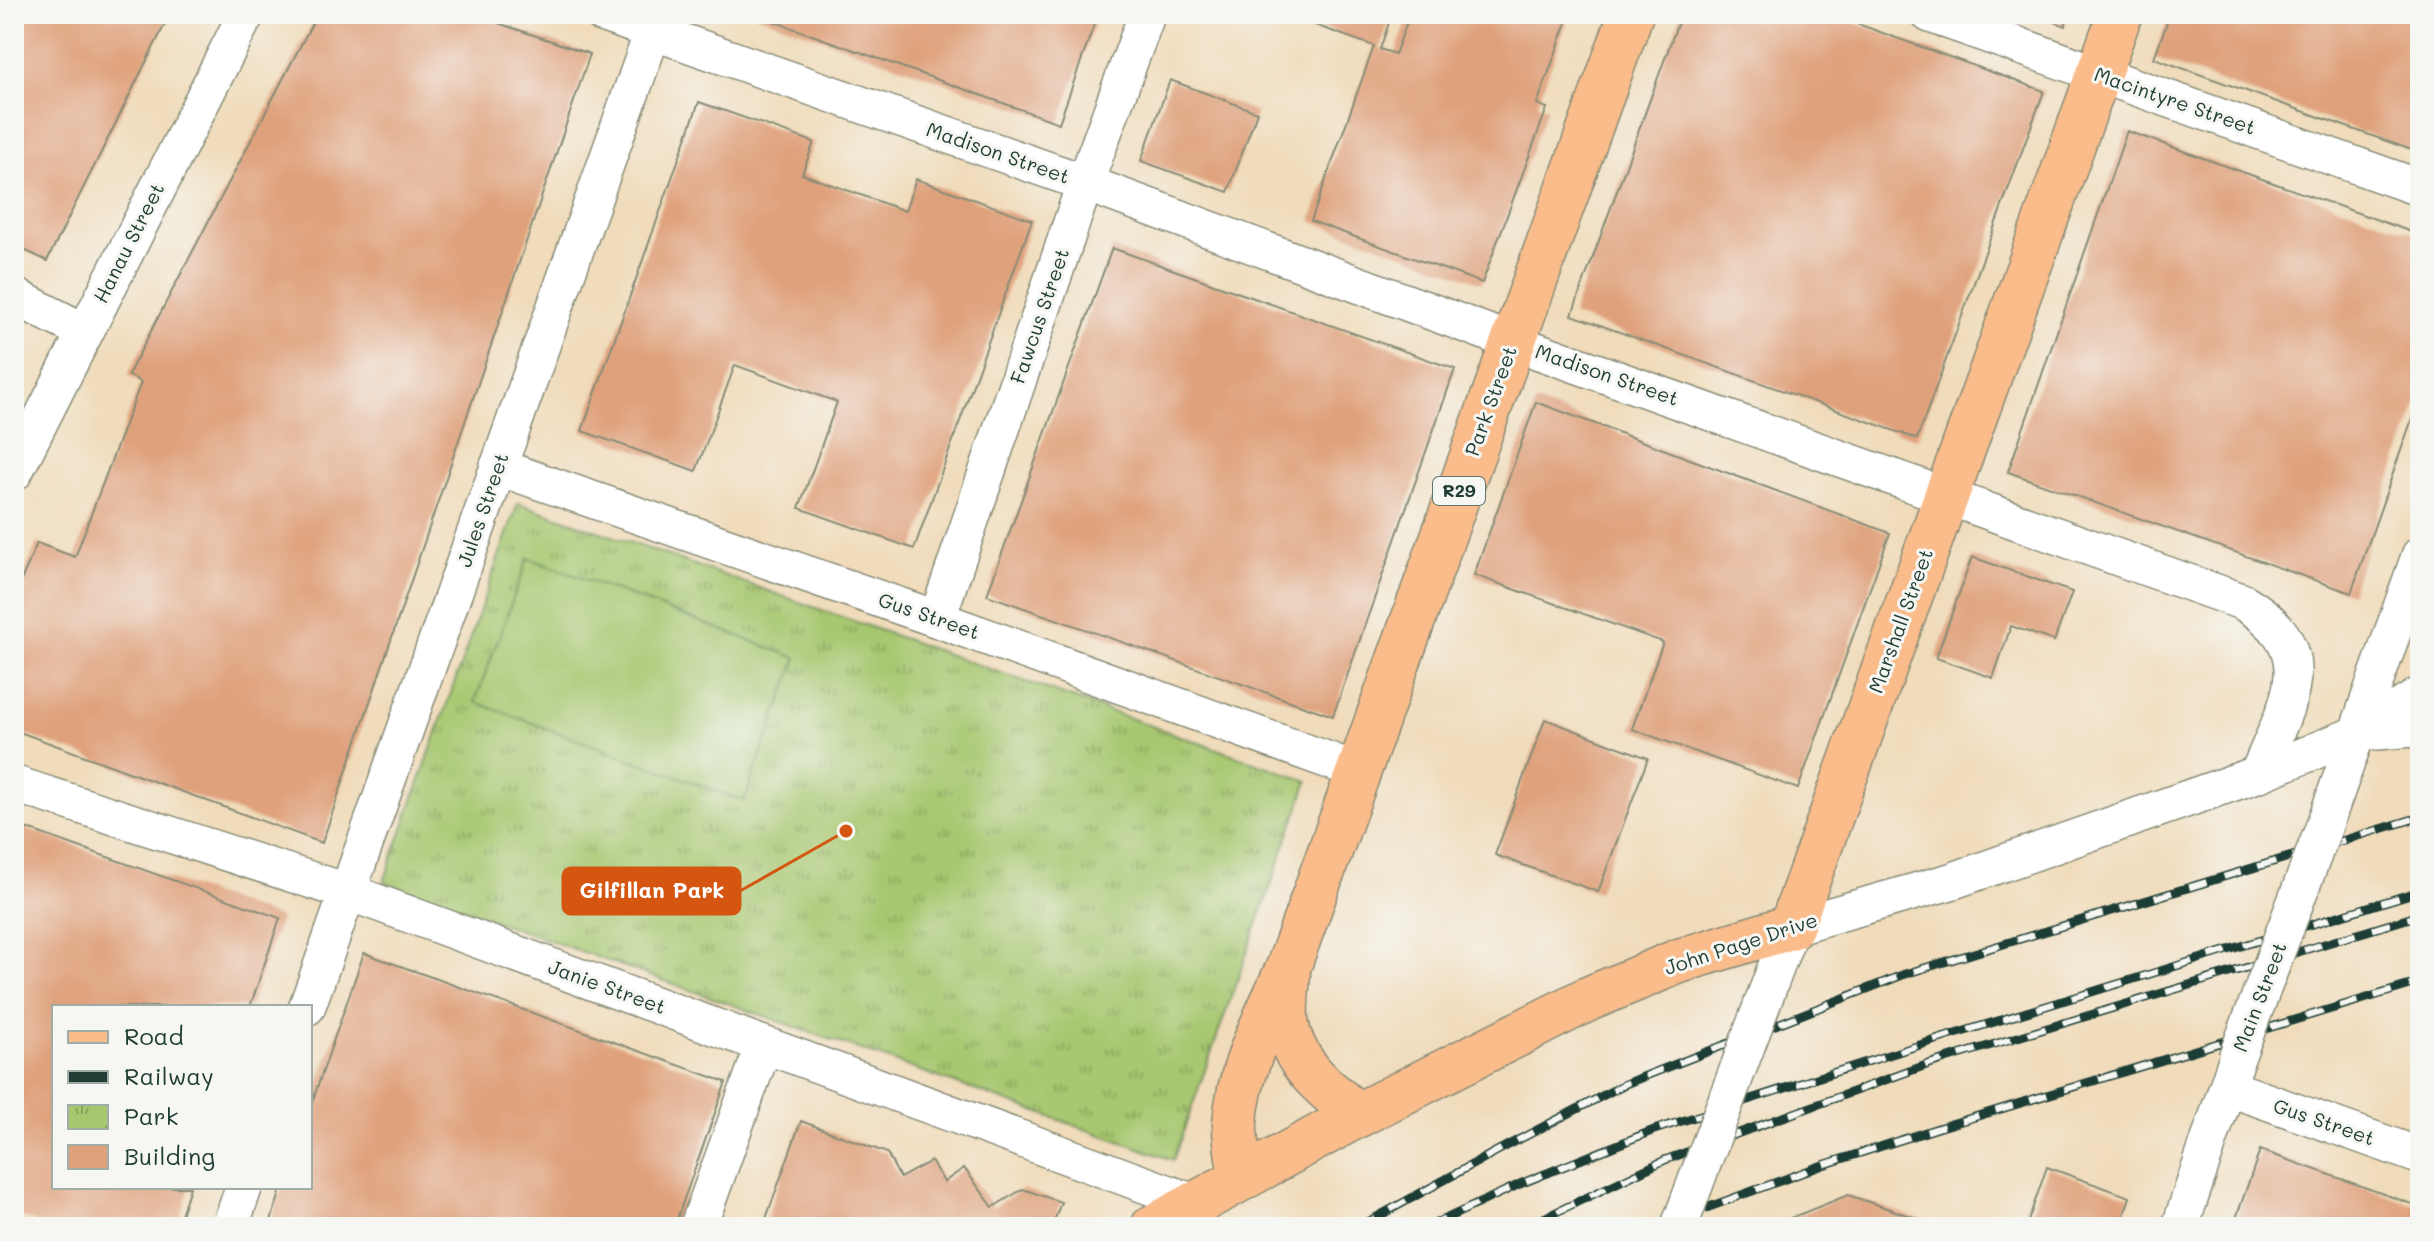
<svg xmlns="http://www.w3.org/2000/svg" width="2434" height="1241" viewBox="0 0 2434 1241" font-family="Mali,sans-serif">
	<defs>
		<pattern id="park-tufts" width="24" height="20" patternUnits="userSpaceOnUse" patternTransform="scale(2)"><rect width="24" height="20" fill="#a7c76f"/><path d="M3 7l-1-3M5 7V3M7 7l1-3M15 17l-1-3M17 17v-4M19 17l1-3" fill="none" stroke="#87a35c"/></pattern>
	</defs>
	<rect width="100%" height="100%" fill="#f6f6f2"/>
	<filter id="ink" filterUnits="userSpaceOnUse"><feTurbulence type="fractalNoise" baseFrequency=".0125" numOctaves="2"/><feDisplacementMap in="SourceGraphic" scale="16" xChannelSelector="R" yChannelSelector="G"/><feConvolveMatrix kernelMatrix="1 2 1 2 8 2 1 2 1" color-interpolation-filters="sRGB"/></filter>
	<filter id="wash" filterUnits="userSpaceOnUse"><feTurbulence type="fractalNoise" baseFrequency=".006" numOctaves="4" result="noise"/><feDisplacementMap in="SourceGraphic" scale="32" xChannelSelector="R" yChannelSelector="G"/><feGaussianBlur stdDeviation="1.8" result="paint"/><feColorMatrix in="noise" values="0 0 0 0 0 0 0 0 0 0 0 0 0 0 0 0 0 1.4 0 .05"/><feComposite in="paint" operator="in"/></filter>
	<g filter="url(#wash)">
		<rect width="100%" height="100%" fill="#f0dbba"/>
		<path fill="url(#park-tufts)" stroke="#638252" stroke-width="2" d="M518,503L1308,781L1173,1160L384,882Z"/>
		<path fill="#a7c76f" stroke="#638252" stroke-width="2" d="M528,558L797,658L744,801L475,702Z"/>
		<g id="blocks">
			<g fill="#dfa17b">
				<path d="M14,14H170L47,261L14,245Z"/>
				<path d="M317,14H471L590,54L322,843L14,730V597L37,543L75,557L141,382L128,375Z"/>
				<path d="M753,14H1098L1059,123Z"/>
				<path d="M1284,14H1392L1380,49L1395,54L1410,14H1570L1537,104L1547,108L1482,283L1311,221L1374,46Z"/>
				<path d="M1681,14H1830L2044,91L1917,439L1572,315Z"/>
				<path d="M2034,14H2069L2065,26Z"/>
				<path d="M2170,14H2420V153L2154,58Z"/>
				<path d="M1170,80L1257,112L1228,192L1141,161Z"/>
				<path d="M699,102L814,142L802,174L905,211L916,179L1032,220L914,549L799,508L837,402L735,365L696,471L582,431Z"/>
				<path d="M2127,131L2420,235V396L2351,593L2008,472Z"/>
				<path d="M1112,248L1455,369L1333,716L987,595Z"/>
				<path d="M1536,402L1890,533L1798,789L1632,729L1663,642L1474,575Z"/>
				<path d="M1972,557L2072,592L2054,641L2011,626L1993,678L1936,658Z"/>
				<path d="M1545,719L1648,758L1598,892L1495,855Z"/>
				<path d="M14,824L280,918L250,1007H54V1187H190L177,1227H48L14,1214Z"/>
				<path d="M364,953L726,1082L674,1227H269L282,1187H310V1108Z"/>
				<path d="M801,1121L887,1153L900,1178L931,1161L944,1182L964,1168L993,1207L1023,1189L1061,1202L1052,1227H763Z"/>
				<path d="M2260,1150L2420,1207V1227H2233Z"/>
				<path d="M2047,1167L2130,1197L2120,1227H2026Z"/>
				<path d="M1848,1195L1940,1226L1939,1227H1768Z"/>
			</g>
		</g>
	</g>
	<g filter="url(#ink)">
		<use href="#blocks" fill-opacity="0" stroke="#888c77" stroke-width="2"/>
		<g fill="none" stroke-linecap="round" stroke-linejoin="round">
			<g stroke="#888c77" stroke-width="39">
				<g id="minor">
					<path d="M603,14L1085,183L1513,342L2243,602C2326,650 2286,705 2258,774"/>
					<path d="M1929,14L2420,188"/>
					<path d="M14,296L85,332"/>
					<path d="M498,467L937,619L1358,771"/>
					<path d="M14,473L246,14"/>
					<path d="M937,619L1085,183L1147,14"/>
					<path d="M2420,695L2359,733L2420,728"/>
					<path d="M14,784L348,892L1195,1203"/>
					<path d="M2322,832L2420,555"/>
					<path d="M1766,994L1791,927L1952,881L2258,774L2359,733"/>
					<path d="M307,1007L659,14"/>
					<path d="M2229,1088L2420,1156"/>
					<path d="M230,1227L244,1187"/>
					<path d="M698,1227L764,1045"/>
					<path d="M2180,1227L2235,1064"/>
				</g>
			</g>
			<g stroke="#888c77" stroke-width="47">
				<g id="primary">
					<path d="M1288,975C1287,989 1285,1006 1286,1020C1291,1063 1326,1090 1358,1115"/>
					<path d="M1241,1178C1239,1160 1234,1140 1235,1122C1239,1068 1266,1017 1288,968L1631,14"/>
					<path d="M1153,1227L1358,1115L1588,999L1679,961L1791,927L2120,14"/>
				</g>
			</g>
			<use href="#minor" stroke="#fff" stroke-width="36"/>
			<use href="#primary" stroke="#fabc8b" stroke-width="44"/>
			<g stroke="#1f3d34" stroke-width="9">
				<g id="rail">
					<path d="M1359,1227L1497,1151L1625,1084L1905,974L2420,817"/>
					<path d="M1428,1227L1520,1184L1654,1130L1926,1043L2420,891"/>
					<path d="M1525,1227L1665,1160L1929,1064L2420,915"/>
					<path d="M1655,1227L1823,1165L1938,1128L2420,982"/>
				</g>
			</g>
			<use href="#rail" stroke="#f6f6f2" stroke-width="6" stroke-dasharray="18" stroke-linecap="butt"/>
			<g stroke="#888c77" stroke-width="39" stroke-linecap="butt">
				<g id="minor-bridge">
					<path d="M2236,1059L2322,832"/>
					<path d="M1679,1227L1766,994"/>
				</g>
			</g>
			<use href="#minor-bridge" stroke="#fff" stroke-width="36"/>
		</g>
	</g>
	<g text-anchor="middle" stroke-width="6" stroke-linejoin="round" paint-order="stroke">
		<rect fill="#f6f6f2" stroke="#60746d" stroke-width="2" x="1433" y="477" width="52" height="28" rx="6"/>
		<g font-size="18" font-weight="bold" fill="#1f3d34">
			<text x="1459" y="497">R29</text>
		</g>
		<g font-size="20" fill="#1f3d34" stroke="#f6f6f2">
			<text transform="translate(2175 101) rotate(19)" y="7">Macintyre Street</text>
			<text transform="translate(998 153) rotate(19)" y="7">Madison Street</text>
			<text transform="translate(129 243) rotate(-63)" y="7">Hanau Street</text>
			<text transform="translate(1040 316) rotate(-71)" y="7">Fawcus Street</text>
			<text transform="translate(1607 375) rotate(19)" y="7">Madison Street</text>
			<text transform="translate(1491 401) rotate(-70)" y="7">Park Street</text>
			<text transform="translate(483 510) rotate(-71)" y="7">Jules Street</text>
			<text transform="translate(929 616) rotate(19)" y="7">Gus Street</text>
			<text transform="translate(1901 621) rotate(-70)" y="7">Marshall Street</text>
			<text transform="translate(1741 944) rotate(-18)" y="7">John Page Drive</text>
			<text transform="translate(607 987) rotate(20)" y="7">Janie Street</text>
			<text transform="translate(2260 997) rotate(-69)" y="7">Main Street</text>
			<text transform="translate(2324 1122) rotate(19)" y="7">Gus Street</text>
		</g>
	</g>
	<path fill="none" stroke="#d45610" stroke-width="3" d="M846 831L740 891"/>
	<circle fill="#d45610" stroke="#f6f6f2" stroke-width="3" cx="846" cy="831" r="8"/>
	<rect fill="#d45610" stroke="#d45610" stroke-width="3" x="563" y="868" width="177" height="46" rx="8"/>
	<g font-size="22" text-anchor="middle" font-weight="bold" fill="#fff">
		<text x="652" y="898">Gilfillan Park</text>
	</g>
	<rect width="2434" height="1241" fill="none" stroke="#f6f6f2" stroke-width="48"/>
	<rect x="52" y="1005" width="260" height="184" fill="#f6f6f2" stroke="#a0aca6" stroke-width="2"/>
	<rect x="68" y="1031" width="40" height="12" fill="#fabc8b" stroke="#a0aca6" stroke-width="2"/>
	<text x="124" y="1045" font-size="24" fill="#1f3d34">Road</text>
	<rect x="68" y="1071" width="40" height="12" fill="#1f3d34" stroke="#a0aca6" stroke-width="2"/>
	<text x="124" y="1085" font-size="24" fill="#1f3d34">Railway</text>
	<rect x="68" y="1105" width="40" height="24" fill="url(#park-tufts)" stroke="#a0aca6" stroke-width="2"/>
	<text x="124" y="1125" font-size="24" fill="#1f3d34">Park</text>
	<rect x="68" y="1145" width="40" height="24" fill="#dfa17b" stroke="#a0aca6" stroke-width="2"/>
	<text x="124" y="1165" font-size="24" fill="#1f3d34">Building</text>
</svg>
